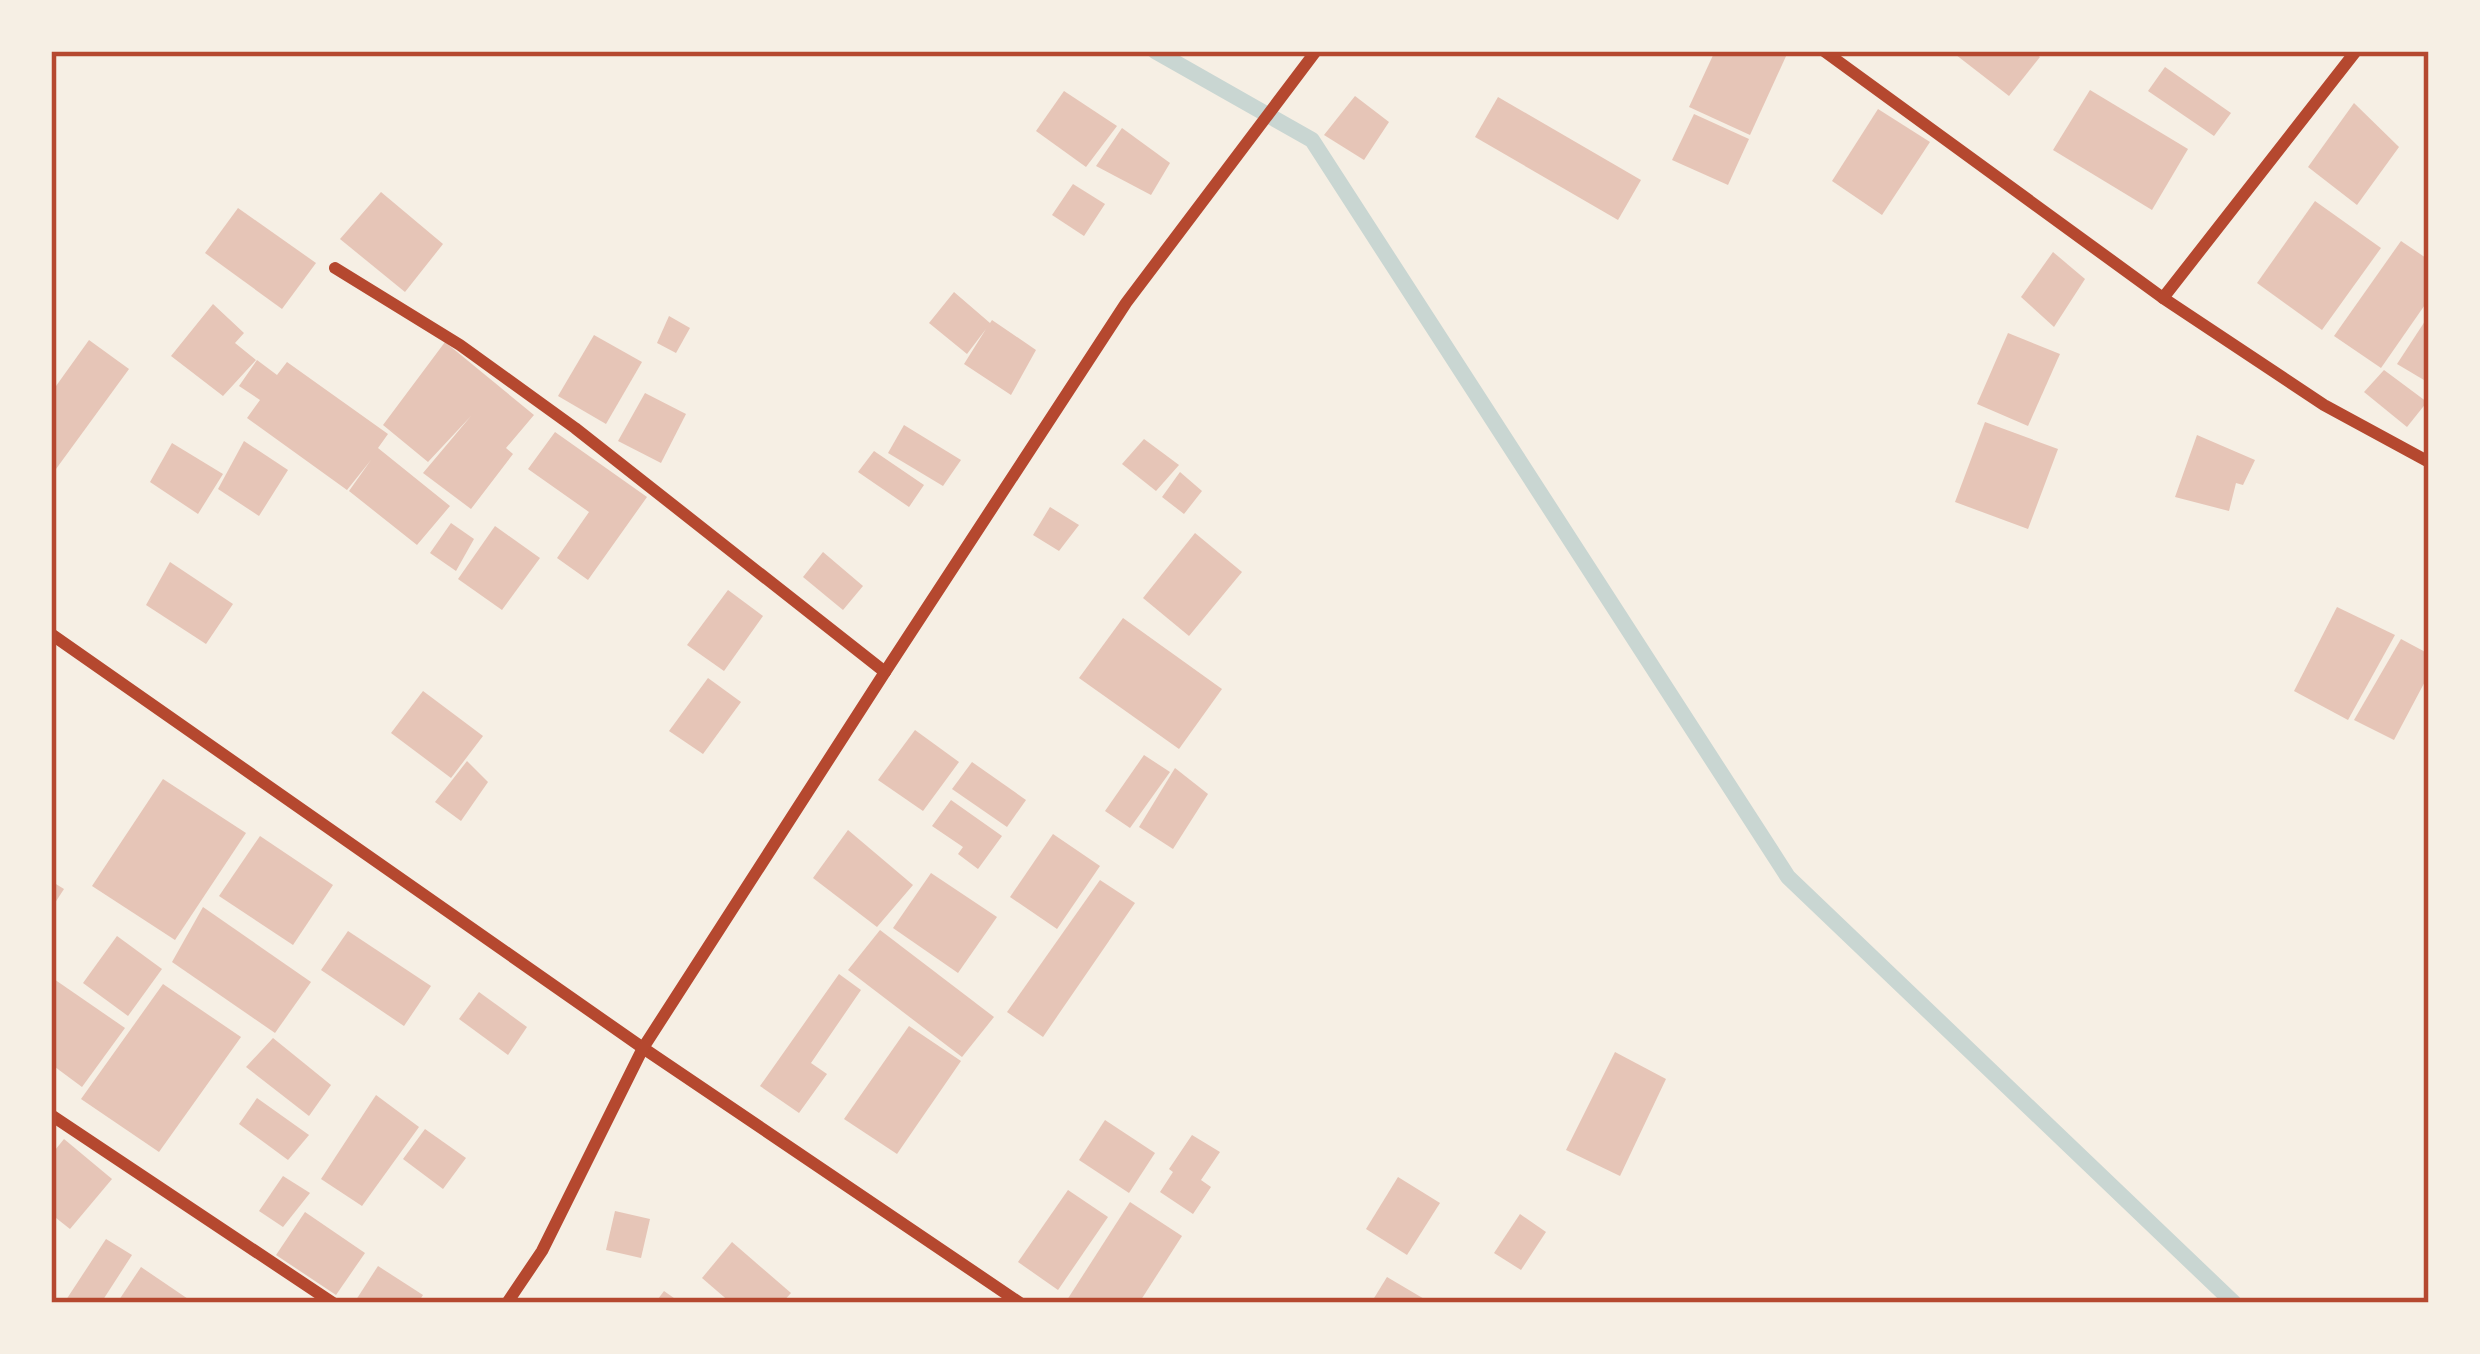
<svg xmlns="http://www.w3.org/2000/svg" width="2480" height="1354" viewBox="0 0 2480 1354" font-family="'Source Sans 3',sans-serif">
	<rect width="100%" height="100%" fill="#f6efe4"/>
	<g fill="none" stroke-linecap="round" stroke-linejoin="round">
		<path stroke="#c9d6d2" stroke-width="16" d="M1155,51L1312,140L1788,877L2234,1303"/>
	</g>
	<g fill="#e6c5b7">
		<path d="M1715,51L1787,54L1750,135L1689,107Z"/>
		<path d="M1951,51H2032L2040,57L2009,96Z"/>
		<path d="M2165,67L2231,113L2214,136L2148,91Z"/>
		<path d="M2090,90L2188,149L2152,210L2053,150Z"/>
		<path d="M1064,91L1117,126L1086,167L1036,131Z"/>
		<path d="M1355,96L1389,122L1364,160L1324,135Z"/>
		<path d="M1498,97L1641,180L1618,220L1475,137Z"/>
		<path d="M2354,103L2399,147L2357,205L2308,167Z"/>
		<path d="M1878,109L1930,142L1882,215L1832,181Z"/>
		<path d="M1694,114L1749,139L1728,185L1672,160Z"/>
		<path d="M1122,128L1170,163L1151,195L1096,166Z"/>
		<path d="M1073,184L1105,204L1084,236L1052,215Z"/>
		<path d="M381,192L443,244L405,292L340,239Z"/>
		<path d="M2315,201L2381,248L2322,330L2257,283Z"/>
		<path d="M238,208L316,263L282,309L205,253Z"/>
		<path d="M2401,241L2429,260V299L2381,368L2334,336Z"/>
		<path d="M2053,252L2085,279L2054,327L2021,297Z"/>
		<path d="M954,292L990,323L992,320L1036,350L1011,395L964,364L986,329L967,354L929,323Z"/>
		<path d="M213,304L244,333L235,343L256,360L223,396L171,356Z"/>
		<path d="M2429,315V383L2397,364Z"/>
		<path d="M669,316L690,328L676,353L657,343Z"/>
		<path d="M2008,333L2060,354L2028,426L1977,404Z"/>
		<path d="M594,335L642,362L606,424L558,396Z"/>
		<path d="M89,340L129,369L56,469L51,465V393Z"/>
		<path d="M445,342L534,415L506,448L513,454L471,509L423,473L471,416L428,462L383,425Z"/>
		<path d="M257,360L277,375L287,362L388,434L378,448L450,506L417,545L349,491L371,460L347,490L247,418L260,400L239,386Z"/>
		<path d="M2384,370L2427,402L2407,427L2364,392Z"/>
		<path d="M645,393L686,414L661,463L618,441Z"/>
		<path d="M1985,422L2058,449L2028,529L1955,502Z"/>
		<path d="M904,425L961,460L943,486L888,453Z"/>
		<path d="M555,432L647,497L588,580L557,558L589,512L528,469Z"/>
		<path d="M2197,435L2255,460L2243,485L2236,483L2229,511L2175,497Z"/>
		<path d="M1144,439L1179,465L1156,491L1122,464Z"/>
		<path d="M244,441L288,470L259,516L218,489Z"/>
		<path d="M172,443L223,474L198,514L150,482Z"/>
		<path d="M874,451L924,485L909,507L858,472Z"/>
		<path d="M1180,472L1202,491L1184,514L1162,497Z"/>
		<path d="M1050,507L1079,525L1059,551L1033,535Z"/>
		<path d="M451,523L474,539L456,571L430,553Z"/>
		<path d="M495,526L540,558L502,610L458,579Z"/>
		<path d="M1195,533L1242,572L1189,636L1143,598Z"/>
		<path d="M823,552L863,586L843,610L803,577Z"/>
		<path d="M170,562L233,604L206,644L146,605Z"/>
		<path d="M728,590L763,616L724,671L687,645Z"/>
		<path d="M2337,607L2395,635L2348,720L2294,691Z"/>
		<path d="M1123,618L1222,689L1179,749L1079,678Z"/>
		<path d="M2401,639L2429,654V674L2394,740L2354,720Z"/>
		<path d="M708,678L741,702L703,754L669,731Z"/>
		<path d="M423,691L483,736L451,778L391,733Z"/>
		<path d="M915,730L959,762L923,811L878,780Z"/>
		<path d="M1144,755L1170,772L1130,828L1105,811Z"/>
		<path d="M467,761L488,782L461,821L435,802Z"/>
		<path d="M972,762L1026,800L1007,827L952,789Z"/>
		<path d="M1175,768L1208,794L1173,849L1139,827Z"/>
		<path d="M163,779L246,833L175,940L92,886Z"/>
		<path d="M951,800L1002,836L978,869L958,854L963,847L932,826Z"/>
		<path d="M848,830L913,885L877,927L813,878Z"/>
		<path d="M1053,834L1100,866L1057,929L1010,897Z"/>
		<path d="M260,836L333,885L293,945L219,896Z"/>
		<path d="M931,873L997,917L958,973L893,928Z"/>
		<path d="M1100,880L1135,903L1043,1037L1007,1012Z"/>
		<path d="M51,881L64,889L51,909Z"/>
		<path d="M203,907L311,982L275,1033L172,962Z"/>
		<path d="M880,930L994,1017L962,1057L848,970Z"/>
		<path d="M348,931L431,986L404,1026L321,970Z"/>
		<path d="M117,936L162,969L128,1016L83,983Z"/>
		<path d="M839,974L861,990L811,1063L827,1074L799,1113L760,1086Z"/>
		<path d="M51,977L125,1028L82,1087L51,1064Z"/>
		<path d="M163,984L241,1037L159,1152L81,1099Z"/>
		<path d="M479,992L527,1027L508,1055L459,1019Z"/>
		<path d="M909,1026L961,1061L897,1154L844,1119Z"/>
		<path d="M273,1038L331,1085L309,1116L246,1067Z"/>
		<path d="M1615,1052L1666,1079L1620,1176L1566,1150Z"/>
		<path d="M376,1095L419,1127L362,1206L321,1179Z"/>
		<path d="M257,1098L309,1135L288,1160L239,1124Z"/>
		<path d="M1105,1120L1155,1153L1129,1193L1079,1160Z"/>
		<path d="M425,1129L466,1158L443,1189L403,1159Z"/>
		<path d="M1192,1135L1220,1152L1201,1180L1211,1187L1193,1214L1160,1192L1173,1172L1169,1169Z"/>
		<path d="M64,1139L112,1179L70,1229L51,1214V1155Z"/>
		<path d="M283,1176L310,1193L283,1227L259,1211Z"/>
		<path d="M1398,1177L1440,1203L1407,1255L1366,1229Z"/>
		<path d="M1068,1190L1108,1217L1058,1290L1018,1262Z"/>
		<path d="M1130,1202L1182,1236L1139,1303H1072L1067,1300Z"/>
		<path d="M615,1211L650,1219L641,1258L606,1250Z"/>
		<path d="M305,1212L365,1253L336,1295L276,1255Z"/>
		<path d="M1520,1214L1546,1232L1521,1270L1494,1253Z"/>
		<path d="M106,1239L132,1255L101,1303H64Z"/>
		<path d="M732,1242L791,1293L782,1303H731L702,1278Z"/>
		<path d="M378,1266L423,1295L418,1303H354Z"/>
		<path d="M141,1267L194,1303H117Z"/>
		<path d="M1387,1277L1431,1303H1371Z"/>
		<path d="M664,1291L681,1303H655Z"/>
	</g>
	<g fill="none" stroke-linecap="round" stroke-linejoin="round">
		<g stroke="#b5482f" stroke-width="12">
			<path d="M1824,51L2163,298L2324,405L2429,462"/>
			<path d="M335,268L460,345L575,428L885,672"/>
			<path d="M2163,298L2356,51"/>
			<path d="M51,634L643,1048L1020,1303"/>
			<path d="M51,1115L333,1303"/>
			<path d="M507,1303L542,1251L643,1048L885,672L1126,303L1316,51"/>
		</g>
	</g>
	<rect width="2480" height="1354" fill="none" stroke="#f6efe4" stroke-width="108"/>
	<rect x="54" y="54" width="2372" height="1246" fill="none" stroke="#b5482f" stroke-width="4.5"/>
</svg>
